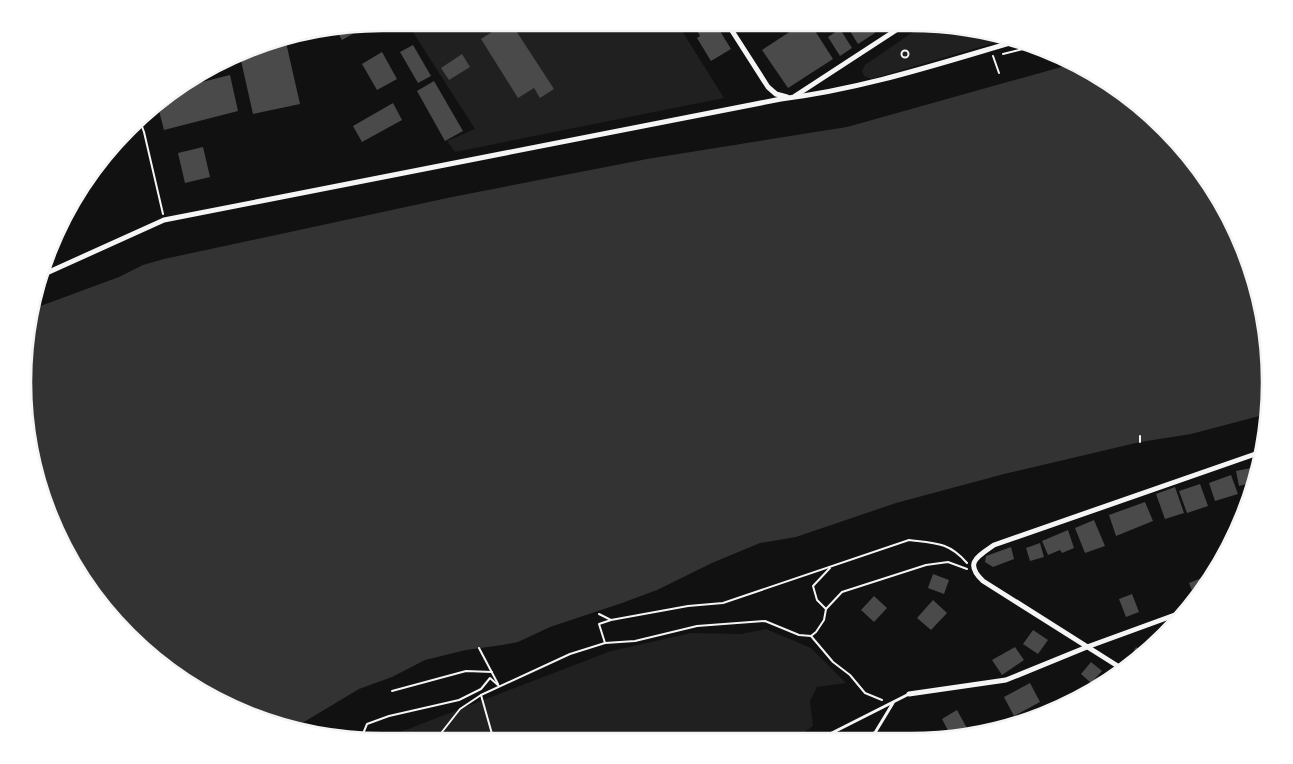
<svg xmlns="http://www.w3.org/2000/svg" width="1293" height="764" viewBox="0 0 1293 764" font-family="'DejaVu Sans',sans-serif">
	<rect width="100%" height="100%" fill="#111"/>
	<g fill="#202020">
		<path d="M407,23H677L724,98L455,152L447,141L475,129Z"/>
		<path d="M926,23H935L1011,38L871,79L864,76L862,71L865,65Z"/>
		<path d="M766,629L811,648L846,683L817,687L810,701L813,726L792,741H377L611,651L691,633L741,634Z"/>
	</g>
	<path fill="#333" d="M1072,64L1111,83L1165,128L1210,183L1243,245L1264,312L1270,382L1267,414L1191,434L1140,442L1004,474L896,503L796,537L760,543L712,563L657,590L622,603L550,627L518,642L502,645L466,650L425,660L392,677L359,689L294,728L266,722L182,681L97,601L42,498L23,382L35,308L119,277L143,265L164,259L452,197L647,159L847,127Z"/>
	<g fill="#4a4a4a">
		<path d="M506,23H511L554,89L540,98L534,88L518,98L481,39Z"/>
		<path d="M693,23H715L731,49L711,61L697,38L700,36Z"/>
		<path d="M803,23H810L833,59L788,88L762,50Z"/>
		<path d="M845,23H869L875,33L858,44Z"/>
		<path d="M362,26L363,28L342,40L336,30Z"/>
		<path d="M840,29L852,48L840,56L828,37Z"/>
		<path d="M285,38L300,104L253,114L240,56L267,41Z"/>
		<path d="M413,45L431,76L418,83L400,52Z"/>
		<path d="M382,52L397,79L377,90L362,64Z"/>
		<path d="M462,54L470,67L449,80L441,68Z"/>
		<path d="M230,75L238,111L164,130L157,103L163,97L182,87Z"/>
		<path d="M434,81L463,131L445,141L417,91Z"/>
		<path d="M393,103L402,120L362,142L353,126Z"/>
		<path d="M203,147L210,177L185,183L178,153Z"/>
		<path d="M1251,468L1254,482L1239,486L1236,471Z"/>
		<path d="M1231,475L1238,494L1215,501L1209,483Z"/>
		<path d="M1200,484L1208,506L1187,513L1179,491Z"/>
		<path d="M1175,487L1184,513L1165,519L1156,494Z"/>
		<path d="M1145,502L1153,521L1116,536L1109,515Z"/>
		<path d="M1094,520L1105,546L1085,553L1075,528Z"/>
		<path d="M1068,530L1074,548L1062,553L1060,550L1048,555L1042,541Z"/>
		<path d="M1040,543L1044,557L1030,561L1026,548Z"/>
		<path d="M1011,547L1014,559L993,567L985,562L986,556Z"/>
		<path d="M933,574L949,580L944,594L928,588Z"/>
		<path d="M1204,577L1207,585L1195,598L1189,583Z"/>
		<path d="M1132,594L1139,612L1126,617L1119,599Z"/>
		<path d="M874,596L887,608L874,622L861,610Z"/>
		<path d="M933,600L947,613L931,630L917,618Z"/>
		<path d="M1033,630L1048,640L1038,654L1023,644Z"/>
		<path d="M1015,647L1024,660L1002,675L992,660Z"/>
		<path d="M1136,647L1146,654L1134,662L1129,659Z"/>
		<path d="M1091,662L1102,671L1091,683L1081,674Z"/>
		<path d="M1030,683L1040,702L1014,716L1004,697Z"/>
		<path d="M957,710L969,732L963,736L952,738L942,719Z"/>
		<path d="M1012,718L1016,724L1004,729L991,731Z"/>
	</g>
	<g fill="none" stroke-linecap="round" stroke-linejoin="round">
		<g stroke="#f5f5f5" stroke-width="2">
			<circle cx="905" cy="54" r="3.5"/>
			<path d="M1003,54L1035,46"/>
			<path d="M993,56L999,73"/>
			<path d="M140,121L144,132L163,214"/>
			<path d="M1140,436V442"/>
			<path d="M826,609L817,600L813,586L830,568"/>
			<path d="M599,614L611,620L688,606L723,603L909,540C935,543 949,542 967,563"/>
			<path d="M811,636L833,662L850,675L865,693L882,700"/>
			<path d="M605,643L599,624L611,620"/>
			<path d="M479,648L498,684"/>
			<path d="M392,691L466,671L492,672"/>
			<path d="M481,695L494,741"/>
			<path d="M360,741L367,724L389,716L459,700L481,689L490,678L499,686"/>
			<path d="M431,741L438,737L460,709L481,695L570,654L605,643L635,641L697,626L765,621L799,635L811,636L816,632L824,620L826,609L842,592L926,565L948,562L967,569"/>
		</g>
		<g stroke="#f5f5f5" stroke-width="3">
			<path d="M874,733L887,741"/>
			<path d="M816,741L909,694"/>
			<path d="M870,741L893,703"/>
		</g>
		<g stroke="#f5f5f5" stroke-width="5">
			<path d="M727,23L768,87L776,94L787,97"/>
			<path d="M795,96L907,23"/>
			<path d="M40,276L164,220L781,99C863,89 941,63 1020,40"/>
			<path d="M1124,670L983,581C964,563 977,557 994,545L1264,451"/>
			<path d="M909,694L1006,680L1087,647L1183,612"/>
		</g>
	</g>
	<path d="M0 0H1293V764H0ZM382 31H911A351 351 0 0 1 1262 382V382A351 351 0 0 1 911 733H382A351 351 0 0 1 31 382V382A351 351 0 0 1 382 31Z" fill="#fff" fill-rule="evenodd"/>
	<path fill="none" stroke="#f5f5f5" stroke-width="2.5" d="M382 31H911A351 351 0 0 1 1262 382V382A351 351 0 0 1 911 733H382A351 351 0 0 1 31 382V382A351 351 0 0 1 382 31Z"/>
</svg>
